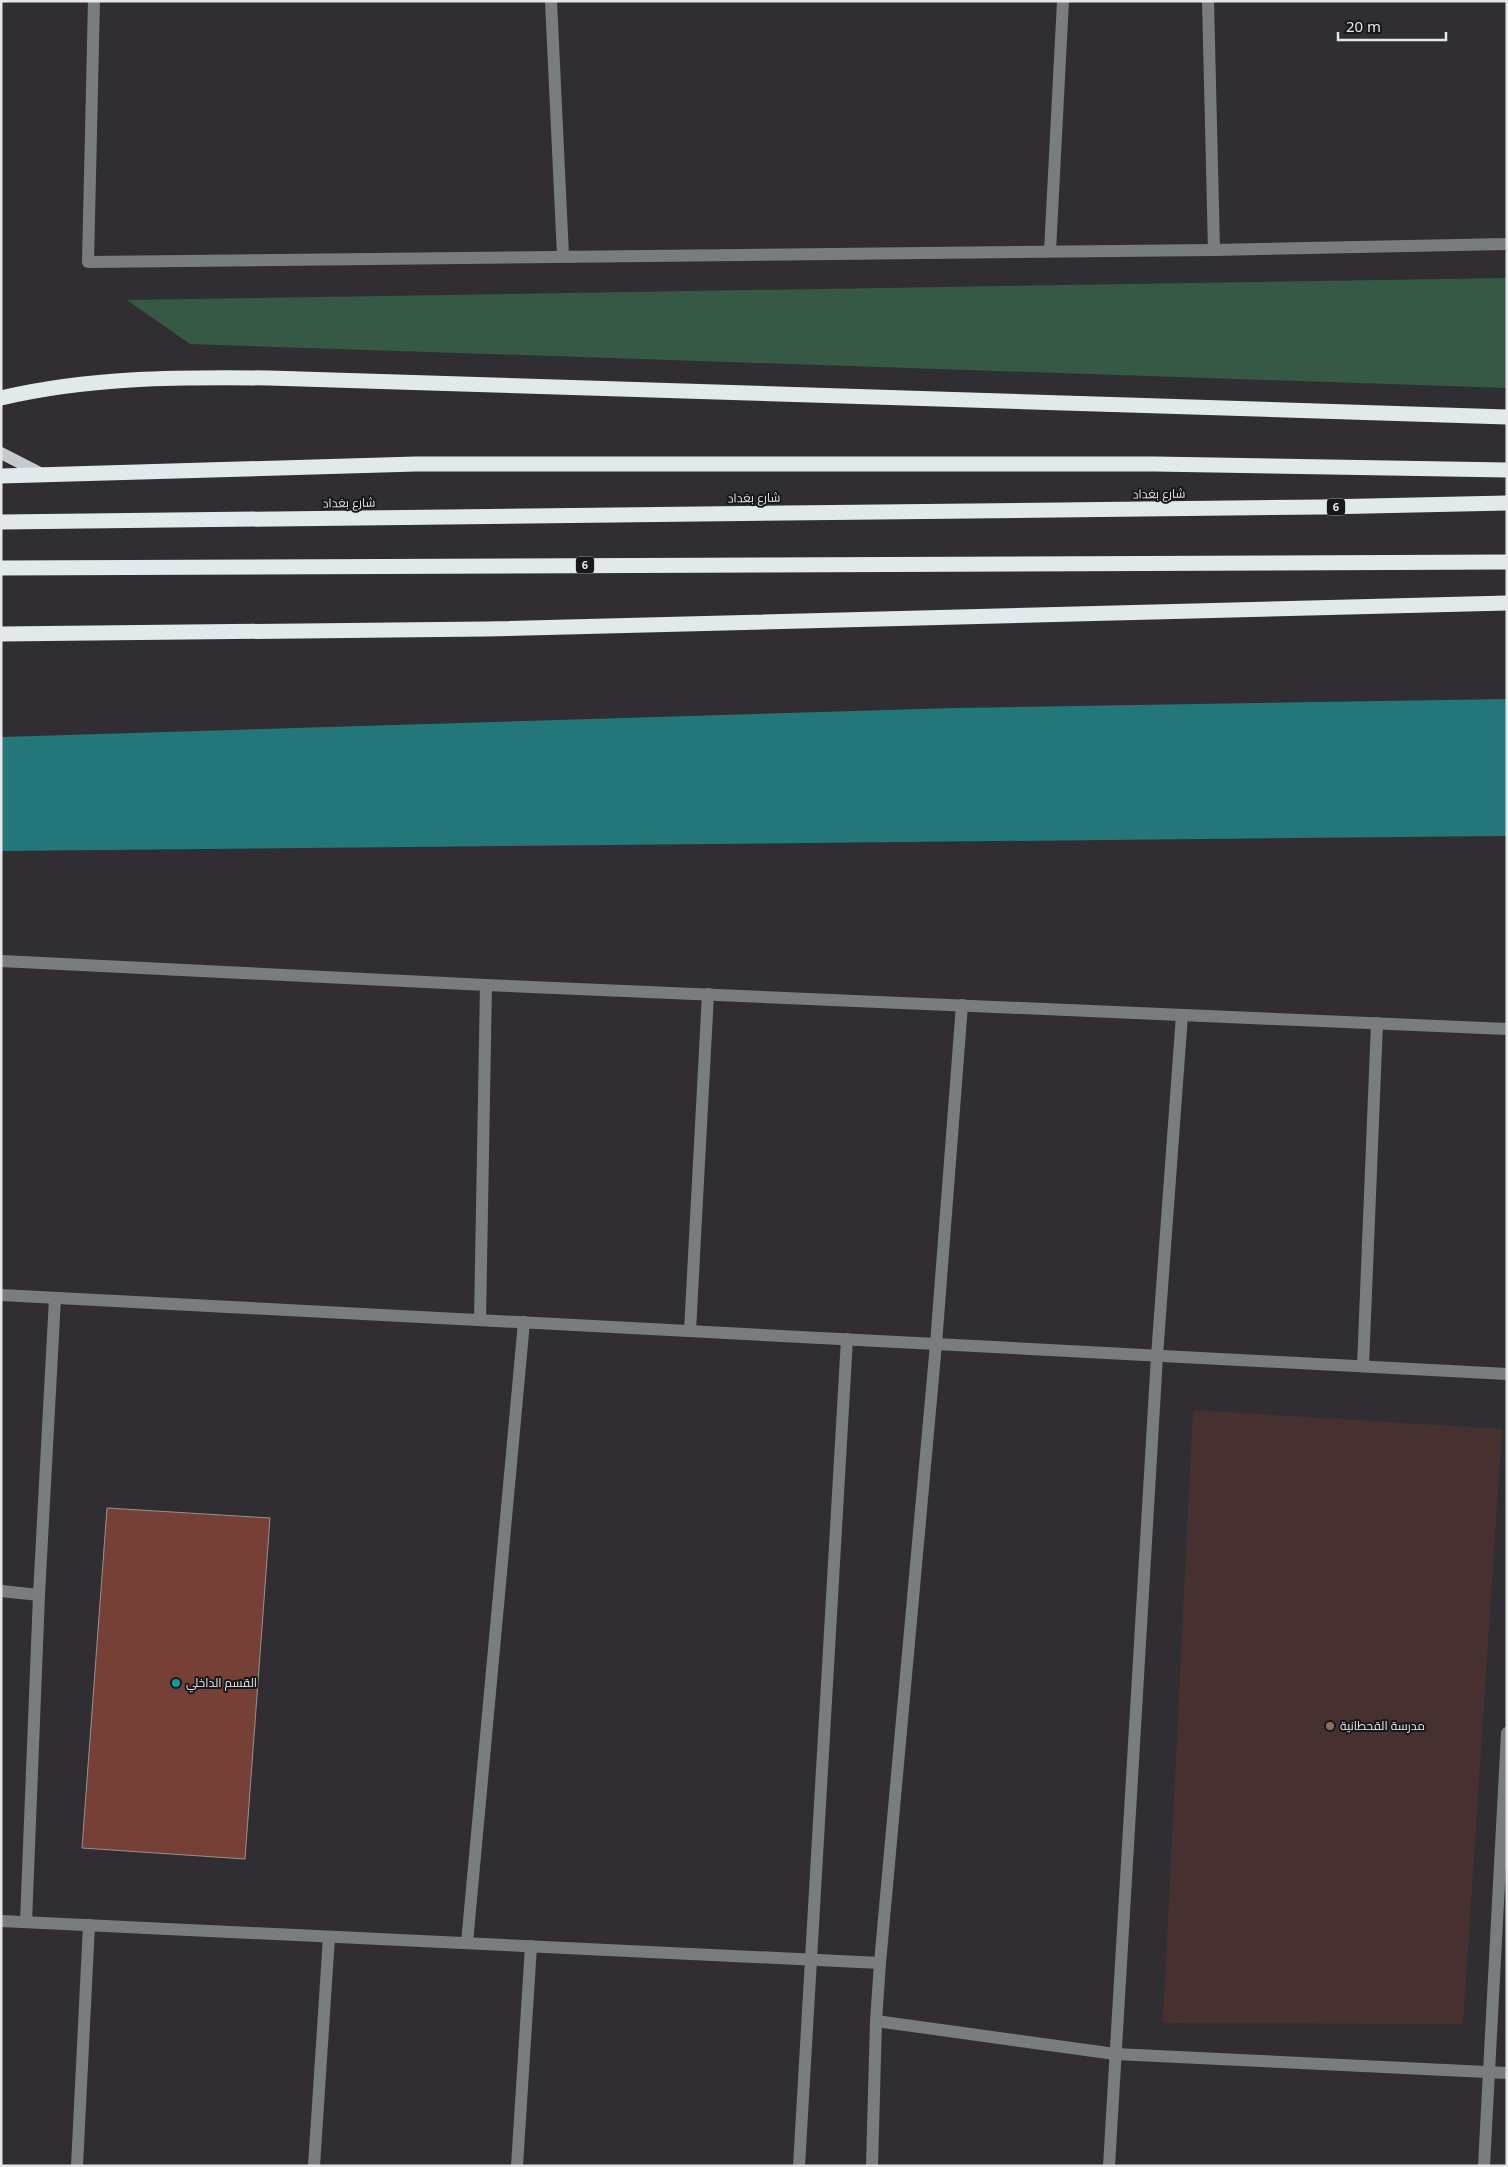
<svg xmlns="http://www.w3.org/2000/svg" width="1508" height="2167" viewBox="0 0 1508 2167" font-family="'Noto Sans',Cairo,sans-serif">
	<rect width="100%" height="100%" fill="#302e33"/>
	<path fill="#463130" d="M1193,1410L1502,1429L1463,2024L1163,2023Z"/>
	<path fill="#365945" d="M1507,278V388L190,344L127,300Z"/>
	<path fill="#237778" d="M1507,699V836L1,851V737L954,708Z"/>
	<path fill="#764037" stroke="#999290" d="M107,1508L270,1518L245,1859L82,1848Z"/>
	<g fill="none" stroke-linecap="round" stroke-linejoin="round">
		<g stroke="#7a7d7e" stroke-width="12">
			<path d="M94,1L88,262L1214,250L1507,244"/>
			<path d="M551,1L563,256"/>
			<path d="M1208,1L1214,250"/>
			<path d="M1050,251L1063,1"/>
			<path d="M1,961L486,985L1507,1029"/>
			<path d="M1,1295L1507,1374"/>
			<path d="M480,1320L486,985"/>
			<path d="M690,1331L708,994"/>
			<path d="M1363,1366L1377,1023"/>
			<path d="M1,1591L39,1595"/>
			<path d="M1,1921L880,1963"/>
			<path d="M26,1922L39,1595L55,1298"/>
			<path d="M467,1943L524,1322"/>
			<path d="M876,2021L1115,2054L1507,2073"/>
			<path d="M77,2166L89,1925"/>
			<path d="M314,2166L329,1937"/>
			<path d="M517,2166L531,1946"/>
			<path d="M799,2166L847,1339"/>
			<path d="M872,2166L876,2021L880,1963L936,1344L962,1005"/>
			<path d="M1109,2166L1157,1356L1182,1015"/>
			<path d="M1484,2166L1507,1733"/>
		</g>
		<path stroke="#c4cacd" stroke-width="12" d="M1,453L40,473"/>
		<g stroke="#e1e9ec" stroke-width="15">
			<path d="M1,398C90,377 178,377 269,378L1507,417"/>
			<path d="M1,476L416,464H1154L1507,470"/>
			<path d="M1,522L1323,507L1507,503"/>
			<path d="M1,568L1507,562"/>
			<path d="M1,634L486,629L1507,603"/>
		</g>
	</g>
	<circle fill="#0f9aa8" stroke="#181719" stroke-width="2" cx="176" cy="1683" r="5"/>
	<circle fill="#8d6e63" stroke="#181719" stroke-width="2" cx="1330" cy="1726" r="5"/>
	<g text-anchor="middle" stroke-width="4" stroke-linejoin="round" paint-order="stroke">
		<g fill="#181719" stroke="#a9a8ab" stroke-width="1">
			<rect x="1327" y="498.5" width="18" height="17" rx="4"/>
			<rect x="576" y="556.5" width="18" height="17" rx="4"/>
		</g>
		<g font-size="11" font-weight="bold" fill="#e7e6ea">
			<text x="1336" y="511">6</text>
			<text x="585" y="569">6</text>
		</g>
		<g font-size="12" fill="#e7e6ea" stroke="#181719">
			<text transform="translate(1159 494) rotate(-1)" y="4">شارع بغداد</text>
			<text transform="translate(754 498) rotate(-1)" y="4">شارع بغداد</text>
			<text transform="translate(349 503) rotate(-1)" y="4">شارع بغداد</text>
		</g>
		<g font-size="12" fill="#e7e6ea" stroke="#181719" text-anchor="start">
			<text x="186" y="1687">القسم الداخلي</text>
			<text x="1340" y="1730">مدرسة القحطانية</text>
		</g>
	</g>
	<rect width="1508" height="2167" fill="none" stroke="#e7e6ea" stroke-width="5"/>
	<path d="M1338 32v8h108v-8" fill="none" stroke="#e7e6ea" stroke-width="2.5"/>
	<text x="1346" y="32" font-size="15" fill="#e7e6ea" stroke="#181719" stroke-width="4" paint-order="stroke">20 m</text>
</svg>
